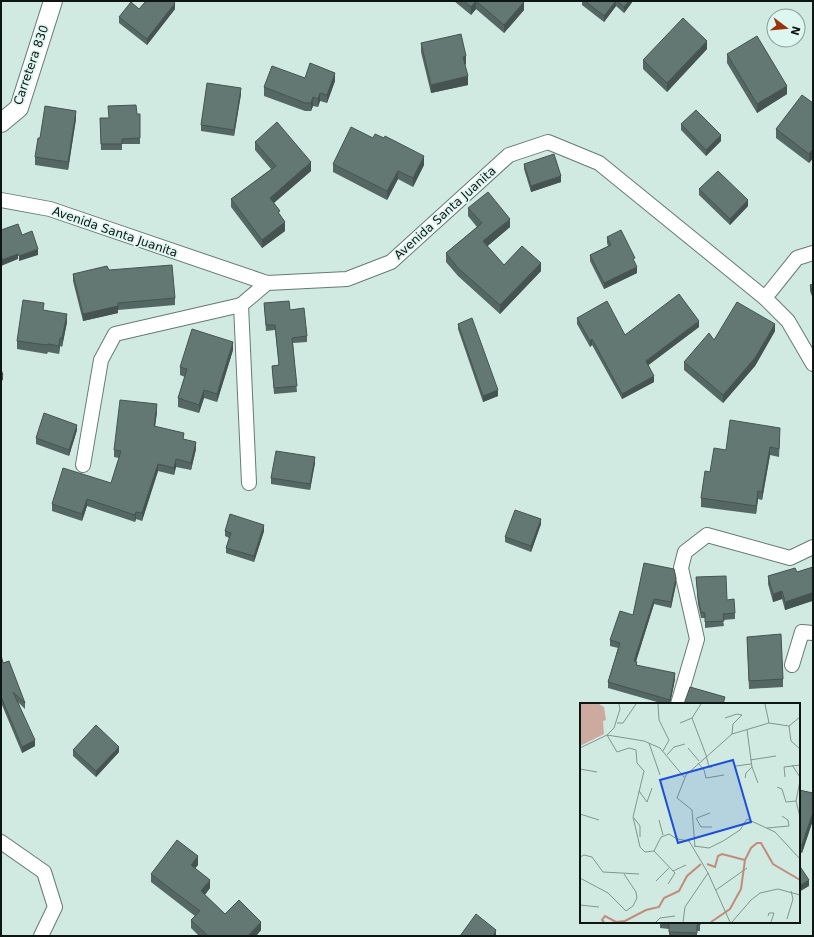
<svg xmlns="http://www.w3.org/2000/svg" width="814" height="937" viewBox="0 0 814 937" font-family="'DejaVu Sans',sans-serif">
	<rect width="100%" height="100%" fill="#d0e9e1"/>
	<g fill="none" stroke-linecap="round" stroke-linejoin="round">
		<g stroke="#657b74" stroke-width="16">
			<g id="minor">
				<path d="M1,200L50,209L267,283L347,279L391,262L509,155L548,142L599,163L765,298L788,321L813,364"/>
				<path d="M765,298L797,258L813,253"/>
				<path d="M83,465L101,360L115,334L241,305"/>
				<path d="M249,483L241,305L267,283"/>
				<path d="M792,665L802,632L813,633"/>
				<path d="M678,704L697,639L681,568L685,552L707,535L790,558L813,547"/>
				<path d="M1,842L44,872L55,907L41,936"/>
			</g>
		</g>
		<g stroke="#657b74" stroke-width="20">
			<path id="tertiary" d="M1,123L19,108L53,1"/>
		</g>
		<use href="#minor" stroke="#fff" stroke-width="14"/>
		<use href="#tertiary" stroke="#fff" stroke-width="18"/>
	</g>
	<g fill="#556762">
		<path d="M454,1H523L524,10L504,33L476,9L471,15Z"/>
		<path d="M582,1H633L624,13L616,6L604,22L582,5Z"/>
		<path d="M139,9H175L147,45L119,23V17Z"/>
		<path d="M421,43L466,64L465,65L468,85L431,93L421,52Z"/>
		<path d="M707,49L667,92L643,69V60Z"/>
		<path d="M727,54L787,94L757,113L727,63Z"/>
		<path d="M305,78L335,81L327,103L320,101L318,107L313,106L311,111H305L264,96V87Z"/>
		<path d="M241,94L234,136L201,131V125Z"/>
		<path d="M813,103V158L809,163L776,138V129Z"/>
		<path d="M137,114H140V144H122V150H101L100,118H109Z"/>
		<path d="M76,119L68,170L35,165V157L40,138Z"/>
		<path d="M681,124L721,141L706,156L681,130Z"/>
		<path d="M255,142L311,171L274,203L280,215L285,231L262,248L231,207V199L271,169L255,150Z"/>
		<path d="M333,164L424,165L413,187L398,179L387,200L333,172Z"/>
		<path d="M524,164L561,182L531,192L524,169Z"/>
		<path d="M699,189L748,206L730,225L699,195Z"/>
		<path d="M468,208L510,227L487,246L504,265L541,271L500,314L458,276L446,262V253L477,227L468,216Z"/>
		<path d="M607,237L635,262L637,273L604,289L590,261V255L608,246L607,243Z"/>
		<path d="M109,270L175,298V305L118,310V313L83,321L73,281V274Z"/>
		<path d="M813,284V299L810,291V285Z"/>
		<path d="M264,303L290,310L307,336V342L293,343L297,392L274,394L272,366L279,365L275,330L266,331Z"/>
		<path d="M44,310L67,322L62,347L60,346L59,354L48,352L47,354L17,349V341Z"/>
		<path d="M577,318L625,335L699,327L648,365L654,382L622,399L592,345L590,347L577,324Z"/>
		<path d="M458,324L498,396L483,402L458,329Z"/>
		<path d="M775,331L755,366L723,403L684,370V362L714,340Z"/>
		<path d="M233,350L217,402L204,398L199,413L178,407V398L185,377L180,375V367Z"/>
		<path d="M157,412L155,426L184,439L196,449L191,470L176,467L174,475L158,471L142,521L136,519L135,522L87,506L82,521L52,511V504L111,483L119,458L114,457V450Z"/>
		<path d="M77,430L69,456L36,444V438Z"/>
		<path d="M780,437L779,457L770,455L762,500L758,499L756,514L701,507V498L710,472L726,450Z"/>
		<path d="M315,463L310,490L271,484V478Z"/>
		<path d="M541,524L531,552L505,542V537Z"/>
		<path d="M225,531H264L254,562L226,553V548L229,538L225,536Z"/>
		<path d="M644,563L676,584L671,608L654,604L636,662L637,665L675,679L670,704H664L608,688V682L618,648L610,646V640L633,615Z"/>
		<path d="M813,567V604L812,601L785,610L782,599L773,602L768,584V576L797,572Z"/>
		<path d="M696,577L727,600L735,613V619L723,620L724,626L705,628V618H701L698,604Z"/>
		<path d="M747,637L783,679V687L749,689Z"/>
		<path d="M3,663L25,703V709L18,702L35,746L22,753L2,705L1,706Z"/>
		<path d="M73,750L119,752L96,777L73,756Z"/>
		<path d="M799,790L813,793V820L802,853L799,852Z"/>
		<path d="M198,865L195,868L210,888L205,895L225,914L261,930L256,936H199L191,928V920L195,916L151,882V874Z"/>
		<path d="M660,922H700V931H697V936H669V929L660,928Z"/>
	</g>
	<g fill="#455450">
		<path d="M476,1V9L471,15V7Z"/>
		<path d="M616,1V6L604,22V16Z"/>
		<path d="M629,1H633L624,13V7Z"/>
		<path d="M524,2V10L504,33V25Z"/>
		<path d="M175,3V9L147,45V39Z"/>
		<path d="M707,41V49L667,92V83Z"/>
		<path d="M466,56V64L463,65V57Z"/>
		<path d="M335,73V81L327,103V95Z"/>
		<path d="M468,76V85L431,93V85Z"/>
		<path d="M787,86V94L757,113V104Z"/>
		<path d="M241,88V94L234,136V130Z"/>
		<path d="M320,93V101L318,107V99Z"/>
		<path d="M313,97V106L311,111V103Z"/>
		<path d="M76,111V119L68,170V162Z"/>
		<path d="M721,135V141L706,156V150Z"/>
		<path d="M813,149V158L809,163V154Z"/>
		<path d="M424,156V165L413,187V178Z"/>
		<path d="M311,162V171L270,206V198Z"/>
		<path d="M398,171V179L387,200V191Z"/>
		<path d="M561,176V182L531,192V186Z"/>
		<path d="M748,200V206L730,225V219Z"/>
		<path d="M510,219V227L483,250V241Z"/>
		<path d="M285,222V231L262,248V240Z"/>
		<path d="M38,249V255L19,261V256Z"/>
		<path d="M18,254V259L1,266V260Z"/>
		<path d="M541,263V271L500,314V305Z"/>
		<path d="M637,267V273L604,289V283Z"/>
		<path d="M118,306V313L83,321V314Z"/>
		<path d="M67,314V322L62,347V338Z"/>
		<path d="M699,321V327L646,367V361Z"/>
		<path d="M775,324V331L755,366L723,403V395Z"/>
		<path d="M60,338V346L59,354V346Z"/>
		<path d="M592,339V345L590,347V341Z"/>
		<path d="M233,342V350L217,402V394Z"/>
		<path d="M1,375H3V380L1,381Z"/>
		<path d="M654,376V382L622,399V394Z"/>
		<path d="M204,390V398L199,413V405Z"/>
		<path d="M498,390V396L483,402V396Z"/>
		<path d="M157,404V412L154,434V426Z"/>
		<path d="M77,425V430L69,456V450Z"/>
		<path d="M196,442V449L191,470V463Z"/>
		<path d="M770,447V455L762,500V492Z"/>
		<path d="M315,457V463L310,490V484Z"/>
		<path d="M176,459V467L174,475V468Z"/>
		<path d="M158,464V471L142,521V513Z"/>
		<path d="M758,491V499L756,514V506Z"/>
		<path d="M87,499V506L82,521V514Z"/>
		<path d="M136,512V519L135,522V515Z"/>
		<path d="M541,519V524L531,552V546Z"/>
		<path d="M264,525V531L254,562V556Z"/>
		<path d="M676,578V584L671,608V602Z"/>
		<path d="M782,591V599L773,602V594Z"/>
		<path d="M812,593V601L785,610V602Z"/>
		<path d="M654,599V604L634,667V661Z"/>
		<path d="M675,673V679L670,704V700Z"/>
		<path d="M2,699V705L1,706V700Z"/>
		<path d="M35,740V746L22,753V747Z"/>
		<path d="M119,747V752L96,777V771Z"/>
		<path d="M813,812V820L802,853V845Z"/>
		<path d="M198,856V865L191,873V865Z"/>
		<path d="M210,880V888L201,899V891Z"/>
		<path d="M809,880V886L799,892V886Z"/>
		<path d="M261,922V930L256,936H248Z"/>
		<path d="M496,930V936H493Z"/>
	</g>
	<g fill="#637872" stroke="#455450">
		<path d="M146,1H172L175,3L147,39L119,17L131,2L139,9Z"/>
		<path d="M464,1H476L471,7Z"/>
		<path d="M476,1H523L524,2L504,25Z"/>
		<path d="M585,1H616L604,16Z"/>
		<path d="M617,1H629L624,7Z"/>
		<path d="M683,18L707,41L667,83L643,60Z"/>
		<path d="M461,34L466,56L463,57L468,76L431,85L421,43Z"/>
		<path d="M757,36L787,86L757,104L727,54Z"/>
		<path d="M310,63L335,73L327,95L320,93L318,99L313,97L311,103H305L264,87L272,66L305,78Z"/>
		<path d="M207,83L241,88L234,130L201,125Z"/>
		<path d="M802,95L813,103V149L809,154L776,129Z"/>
		<path d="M136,105L137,114H140V138L122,139V144H101L100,118H109L108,106Z"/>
		<path d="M45,106L76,111L68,162L35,157L38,138H40Z"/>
		<path d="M696,110L721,135L706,150L681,124Z"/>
		<path d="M277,122L311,162L270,198L280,211L278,212L285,222L262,240L231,199L276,166L255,142Z"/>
		<path d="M351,127L373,138L375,134L384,138L385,136L424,156L413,178L398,171L387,191L333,164Z"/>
		<path d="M554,154L561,176L531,186L524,164Z"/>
		<path d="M718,171L748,200L730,219L699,189Z"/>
		<path d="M488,192L510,219L483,241L504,265L522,246L541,263L500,305L458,268L446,253L482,223L468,208Z"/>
		<path d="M18,224L22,235L32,231L38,249L19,256L18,254L1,260V230Z"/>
		<path d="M621,230L635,258L633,259L637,267L604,283L590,255L611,245L607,237Z"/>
		<path d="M172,265L175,298L118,303V306L83,314L73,274L107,266L109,270Z"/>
		<path d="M813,284V293L810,285Z"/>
		<path d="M679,294L699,321L646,361L654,376L622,394L592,339L590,341L577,318L607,301L625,335Z"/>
		<path d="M23,300L44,303L43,310L67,314L62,338H60L59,346L48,344L47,345L17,341Z"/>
		<path d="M289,301L290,310L304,308L307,336L292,338L297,386L274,388L272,366L279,365L275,325H266L264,303Z"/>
		<path d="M737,302L775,324L755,358L723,395L684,362L709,333L714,340Z"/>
		<path d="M472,318L498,390L483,396L458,324Z"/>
		<path d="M192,329L233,342L217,394L204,390L199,405L178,398L187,369L180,367Z"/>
		<path d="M1,369L3,375H1Z"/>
		<path d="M120,400L157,404L154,426L184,433L183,439L196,442L191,463L176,459L174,468L158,464L142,513L136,512L135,515L87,499L82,514L52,504L63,468L111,483L121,451L114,450Z"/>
		<path d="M44,413L77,425L69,450L36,438Z"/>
		<path d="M730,420L780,428L779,449L770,447L762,492L758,491L756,506L701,498L705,471L710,472L714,448L726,450Z"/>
		<path d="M276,451L315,457L310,484L271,478Z"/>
		<path d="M515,510L541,519L531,546L505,537Z"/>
		<path d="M230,514L264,525L254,556L226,548L231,533L225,531Z"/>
		<path d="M644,563L674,569L676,578L671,602L654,599L634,661L637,662L636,665L675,673L670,700L608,682L620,643L610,640L620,611L633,615Z"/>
		<path d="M813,567V596L812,593L785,602L782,591L773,594L768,576L795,568L797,572Z"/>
		<path d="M726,576L727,600L734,599L735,613L723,614L724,621L705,622V613L701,612L698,598L696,577Z"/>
		<path d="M781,634L783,679L749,681L747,637Z"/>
		<path d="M1,655L3,663L9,661L25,703L13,692L35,740L22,747L2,699L1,700Z"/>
		<path d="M690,687L725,697L723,704H684Z"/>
		<path d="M96,725L119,747L96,771L73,750Z"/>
		<path d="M799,790L813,793V812L802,845L799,844Z"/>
		<path d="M177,840L198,856L191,865L210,880L201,891L225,914L239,900L261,922L248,936H208L191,920L200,911L151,874Z"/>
		<path d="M799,865L809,880L799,886Z"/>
		<path d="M476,914L496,930L493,936H460Z"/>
		<path d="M660,922H700V925H697V933L669,932V923Z"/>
	</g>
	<g text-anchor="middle" stroke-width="3.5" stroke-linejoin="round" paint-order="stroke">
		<g font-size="12" fill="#0e1614" stroke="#ddf6ef">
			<text transform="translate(31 65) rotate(-71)" y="4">Carretera 830</text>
			<text transform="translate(445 213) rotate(-42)" y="4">Avenida Santa Juanita</text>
			<text transform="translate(115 232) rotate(19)" y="4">Avenida Santa Juanita</text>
		</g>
	</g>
	<g transform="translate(580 703)">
		<rect width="220" height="220" fill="#d0e9e1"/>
		<path d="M0,1H19L24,4L26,17L23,18L24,31L0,43Z" fill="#cdaaa0"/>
		<path fill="none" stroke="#c28c7c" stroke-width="2" d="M127,161L135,164L138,153L142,151L165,157L171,145L177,140H181L193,161L220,177M24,219L22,217L25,213L36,219L45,218L66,207L79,204L84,195L99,188L107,173L121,161M131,219L150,206L161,186L165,157"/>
		<path fill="none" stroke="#82958f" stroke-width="1" d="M78,1L79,17L89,37L83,48M121,1L112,15L126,52M185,1L189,20M145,15L157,11L162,12L153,21L152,31M37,20H43L56,1M100,20L112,15M209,23L211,38L220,46M27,32L37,49L49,45L56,47L57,60L64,68L53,114L60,144L65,149L74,148L81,134L89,131L97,136L109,138L128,170L150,219M27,32L64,38L80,45L104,74M69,40L80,72M0,45L27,32L34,25L40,6L39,1M108,45L119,58M87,52L94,44L105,41M126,52L129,64H132M170,57L196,53M118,60L124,67L126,75L144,72M212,62L220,74M156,63L171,61M172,64L178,80M0,66L17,69M205,74L204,64L220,62M165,75L166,70L172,64L167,27M220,78L216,98L220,114M197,84L202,86L206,99L216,98M59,88L67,99L72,85M0,111L19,117M54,115L60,123V134M116,115L121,124H132M117,115L130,110M79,117L83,132M187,125L209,123L208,117L202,113M114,143L129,145L143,138L160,127L167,116L195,129L220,156M115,144L112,107L97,95L106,72L152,31L189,20L209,23L220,14M74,148L95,170L88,181M0,154L4,152L12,154L23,169L59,171M93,168L106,162M0,175L28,190L46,208L53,203L57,195L56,189L44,171M76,178L89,165M136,187L167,165M0,202L19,204M188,213L189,210H194L191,219M207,216L213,196L211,188M76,219L80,215L95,213M103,219L105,204L128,170M152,219L171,197L180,190L198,186L220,192"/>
		<path fill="#1d4ed8" fill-opacity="0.15" stroke="#1d4ed8" stroke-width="2" d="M153,57L171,119L98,140L80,77Z"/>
		<rect width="220" height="220" fill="none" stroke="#0e1614" stroke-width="2"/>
	</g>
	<rect width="814" height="937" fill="none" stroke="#0e1614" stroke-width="4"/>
	<g transform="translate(786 28) rotate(106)"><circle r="19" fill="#ddf6ef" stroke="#8a9c97"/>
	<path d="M0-3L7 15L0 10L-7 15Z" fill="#99330d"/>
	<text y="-6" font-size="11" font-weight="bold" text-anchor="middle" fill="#0e1614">N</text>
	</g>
</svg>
